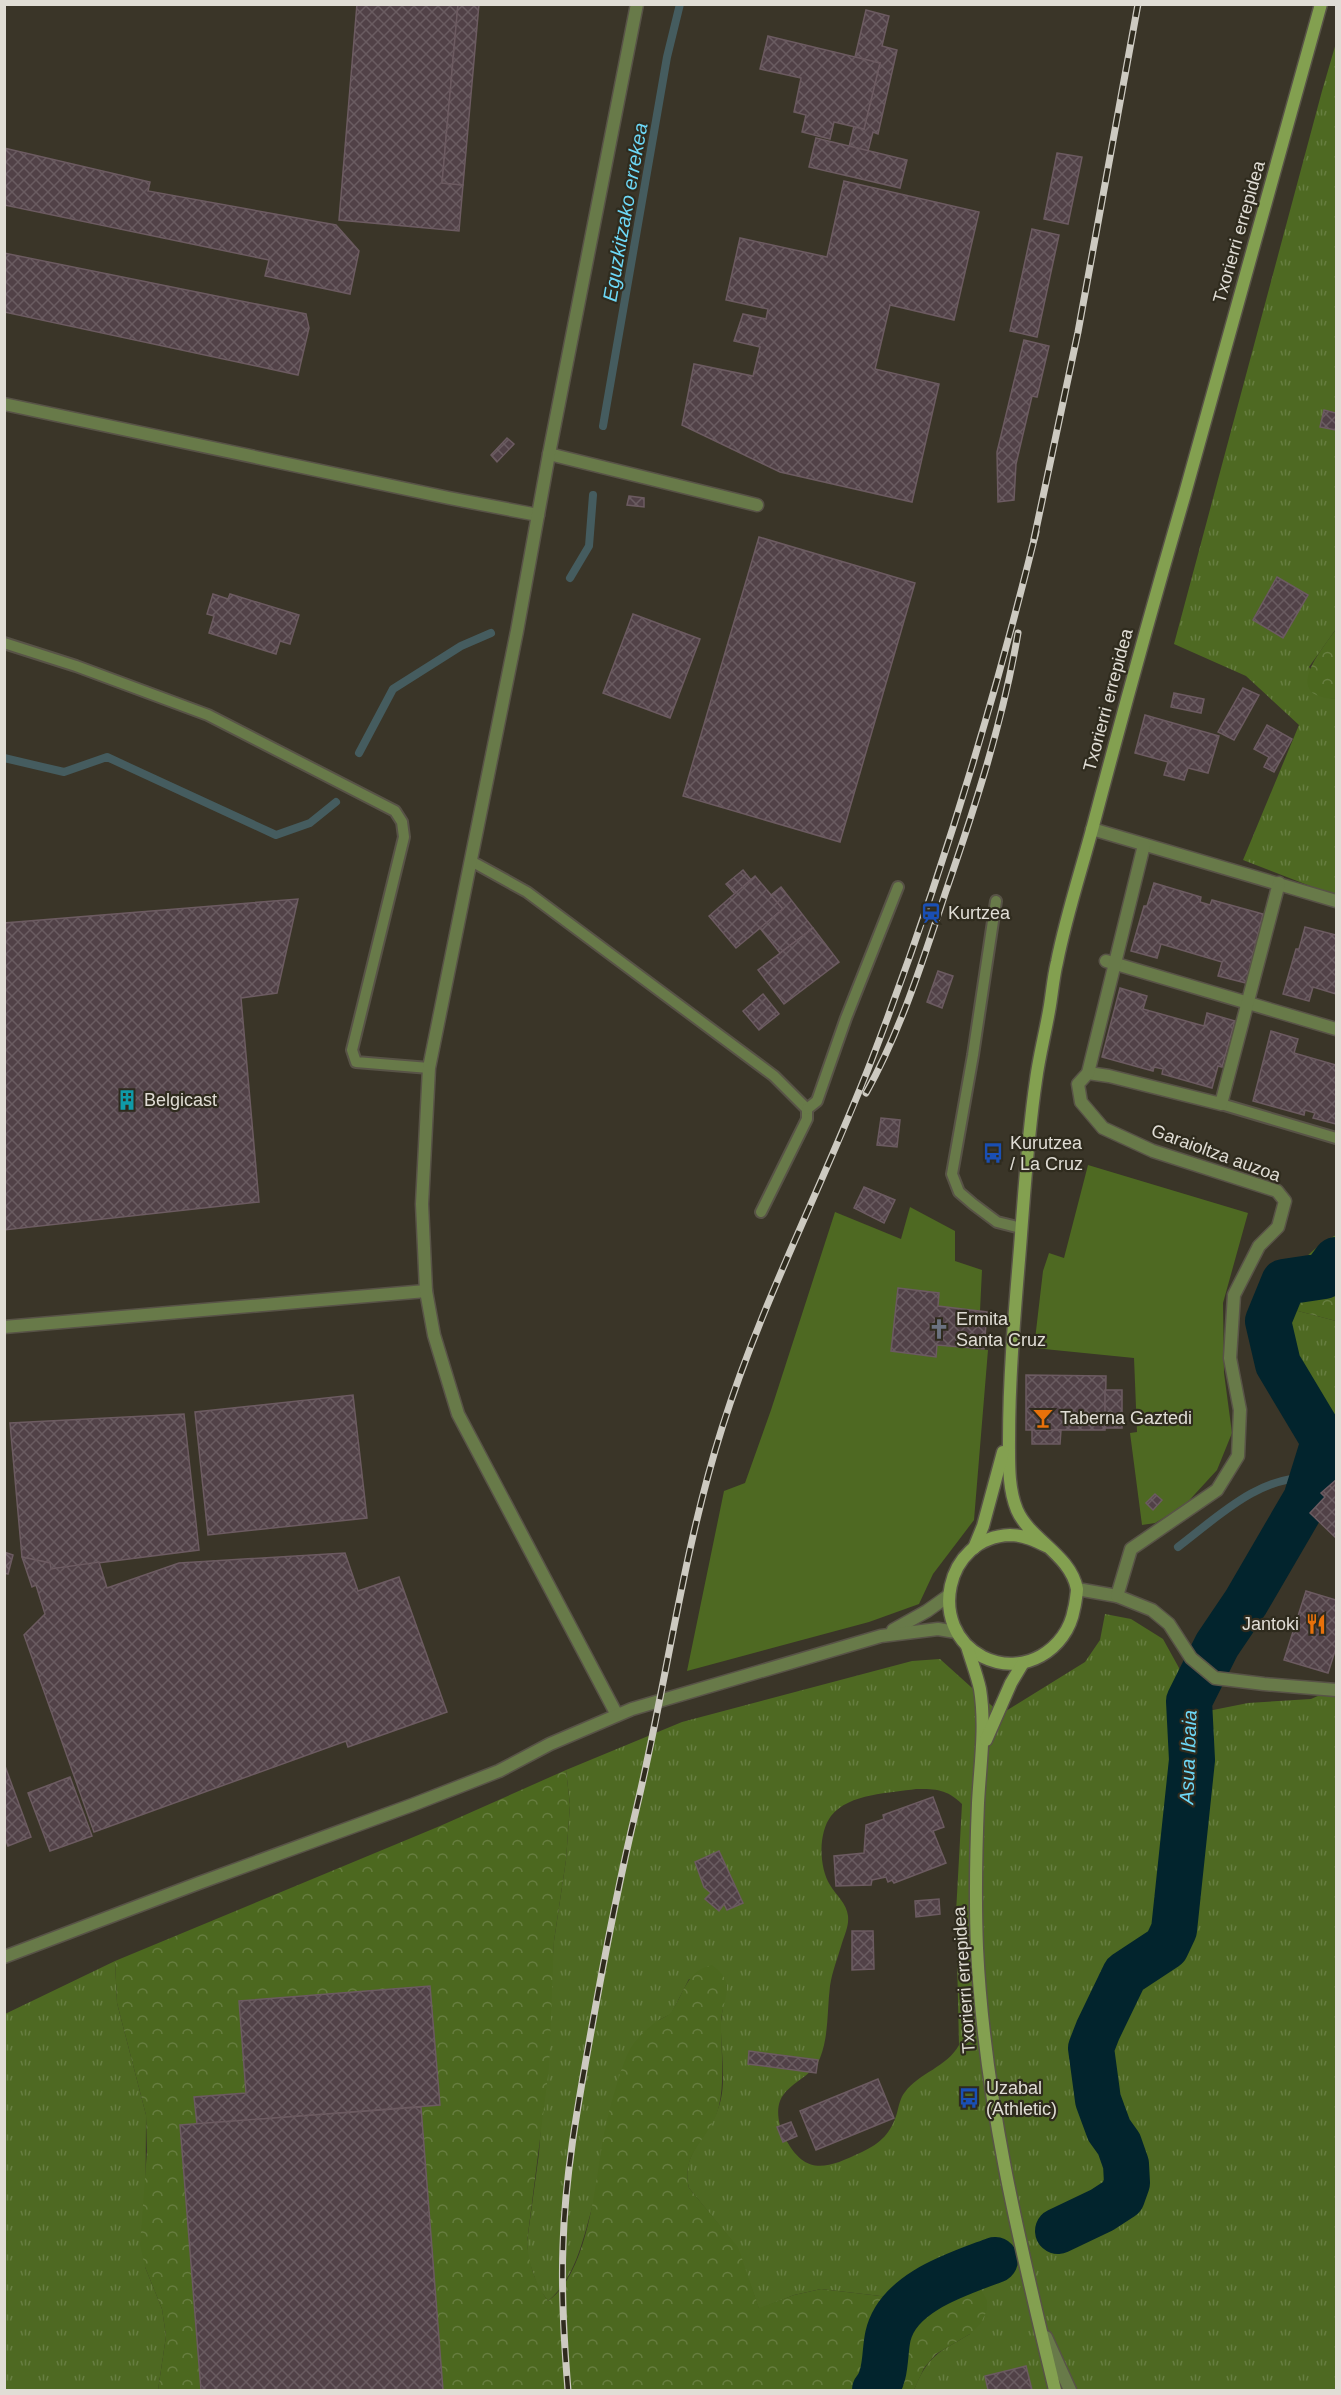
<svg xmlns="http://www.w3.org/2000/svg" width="1341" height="2395" viewBox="0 0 1341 2395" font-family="Arial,sans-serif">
	<defs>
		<pattern id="grass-tufts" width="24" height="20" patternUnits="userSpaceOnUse" patternTransform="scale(1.5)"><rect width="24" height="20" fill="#4e6922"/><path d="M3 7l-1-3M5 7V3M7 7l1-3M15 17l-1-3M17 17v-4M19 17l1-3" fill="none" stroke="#677e41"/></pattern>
		<pattern id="forest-crowns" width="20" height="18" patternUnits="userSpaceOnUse" patternTransform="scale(1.5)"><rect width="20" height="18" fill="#4c681f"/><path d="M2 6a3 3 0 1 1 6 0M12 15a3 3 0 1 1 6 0" fill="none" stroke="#667d3f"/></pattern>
		<pattern id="building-cross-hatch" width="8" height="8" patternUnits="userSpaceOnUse" patternTransform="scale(1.5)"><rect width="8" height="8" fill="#514147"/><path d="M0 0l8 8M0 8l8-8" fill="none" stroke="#6a5c61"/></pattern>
	</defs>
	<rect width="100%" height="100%" fill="#3a3528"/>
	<g fill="url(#grass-tufts)" fill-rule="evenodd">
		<path d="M1336,43V629L1309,667L1330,698L1336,699V896L1243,860L1299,725L1246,676L1174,644L1322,91Z"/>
		<path d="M1280,1298L1298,1311L1336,1321V1470C1297,1441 1274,1387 1272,1340C1272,1326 1277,1311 1280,1298Z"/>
		<path d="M1105,1614L1131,1619L1163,1639L1189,1686L1183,1716L1248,1703L1311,1699L1336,1688V2390H914C929,2354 938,2353 970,2334L914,2293L889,2297L821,2289L794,2295L759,2309L737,2247L689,2188C680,2153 708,2139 718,2109C728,2083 720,2050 721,2022C722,2010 725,1997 727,1985L689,1979L671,2014L659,2020C639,2077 618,2133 598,2189C584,2228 581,2273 548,2301L538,2287L528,2258L527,2242L539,2153L554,1941L566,1860L570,1805L566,1770L682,1722L912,1661L940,1659L1001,1714L1085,1662L1100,1640ZM916,1789C937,1789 946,1789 962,1804L956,1913L959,2045C947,2067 919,2073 905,2092C900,2098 899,2106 897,2113C891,2133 881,2143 862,2152C826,2169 805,2177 784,2136C779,2126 776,2111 780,2101C788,2082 813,2077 820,2058C829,2036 827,2009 830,1986C832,1972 838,1957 842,1943C845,1934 849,1925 848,1916C847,1904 836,1895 830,1885C819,1867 818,1833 831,1816C849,1793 891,1793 916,1789Z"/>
		<path d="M115,1961L117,2003L146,2115L145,2267L162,2309L166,2336L158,2390H5V2014Z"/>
	</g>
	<g fill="url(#forest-crowns)">
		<path d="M1336,629V699C1280,697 1321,651 1336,629Z"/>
		<path d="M1336,1235V1321L1298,1311L1280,1298C1298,1266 1303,1254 1336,1235Z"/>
		<path d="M566,1770L570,1805L566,1860L554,1941L549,2068L527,2242C529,2264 535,2283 548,2301C588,2273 595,2185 603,2139C607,2117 618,2076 627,2055C633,2041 645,2030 657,2021C662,2018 669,2016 672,2011C684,1993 687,1970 712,1965C719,1970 727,1978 727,1987C727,1999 721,2011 721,2023C721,2050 725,2079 719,2106C712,2138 680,2151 689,2188L738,2247L759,2308L794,2295L821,2289L889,2297L963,2280L979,2286L987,2300V2310L981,2323L970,2334L936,2354L924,2368L914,2390H158L166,2336L162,2309L145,2267L140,2245L147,2151L146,2115L117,2003L115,1961L440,1826Z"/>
	</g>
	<g fill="#4e6922">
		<path d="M1088,1165L1248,1213L1223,1303L1224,1373L1232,1433L1217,1470L1184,1506L1155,1523L1142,1525L1130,1433L1137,1432L1134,1358L1034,1348L1043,1271L1049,1253L1064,1258Z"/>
		<path d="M910,1207L955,1231V1261L982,1270L980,1311L938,1306L939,1293L898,1288L891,1351L935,1357L937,1345L988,1350L974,1520L933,1574L919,1604L869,1622L687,1671L724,1491L745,1483L771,1410L835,1212L901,1239Z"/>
	</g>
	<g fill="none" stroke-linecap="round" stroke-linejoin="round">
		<g stroke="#455c5f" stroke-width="8">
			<path d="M603,426L667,57L680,4"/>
			<path d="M570,578L589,546L593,495"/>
			<path d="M359,753L393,689L461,646L491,633"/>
			<path d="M4,758L64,772L107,757L276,835L310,823L336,802"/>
			<path d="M1178,1547C1219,1516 1258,1476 1313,1477"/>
		</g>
		<g stroke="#02242d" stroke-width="46">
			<path d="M1058,2231L1102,2210L1122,2197L1127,2183L1126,2164L1119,2144L1109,2130L1098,2100L1091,2048L1098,2030L1125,1974L1166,1947L1174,1930L1192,1760L1189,1701L1217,1645L1246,1602L1306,1499L1324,1441L1278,1364L1268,1321L1284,1282L1324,1276L1336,1260"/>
			<path d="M875,2390C887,2376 884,2354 888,2336C898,2292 958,2274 995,2260"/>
		</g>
	</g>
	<g fill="url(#building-cross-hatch)" stroke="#6c5b61" stroke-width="1.5">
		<path d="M357,4H458L442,183L463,185L459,231L339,220Z"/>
		<path d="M458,4H479L463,185L442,183Z"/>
		<path d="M866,10L889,16L882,46L897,50L878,134L873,132L868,151L849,147L854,126L864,129L880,63L855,57Z"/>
		<path d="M768,36L880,63L864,129L834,122L830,139L802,132L806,115L794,112L801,78L760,69Z"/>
		<path d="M816,138L907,160L900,188L809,167Z"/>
		<path d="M4,148L150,182L148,191L336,225L359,251L350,294L265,276L269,260L4,205Z"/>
		<path d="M1057,153L1082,157L1068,224L1044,219Z"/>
		<path d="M844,181L979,212L954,320L890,305L875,369L939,384L912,502L780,472L682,425L694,364L753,376L760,347L734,341L743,314L766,319L768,309L726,300L740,238L827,257Z"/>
		<path d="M1032,229L1059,235L1037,337L1010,331Z"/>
		<path d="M4,253L306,314L309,328L298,375L4,312Z"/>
		<path d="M1024,340L1049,346L1037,397L1032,396L1016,464L1014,500L998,502L997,452Z"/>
		<path d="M1324,410L1336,413V430L1320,427Z"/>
		<path d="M507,438L514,444L497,462L491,455Z"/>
		<path d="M629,496L644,498V507L627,505Z"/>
		<path d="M759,537L915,583L840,842L683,796Z"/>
		<path d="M1277,577L1308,595L1283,638L1253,620Z"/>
		<path d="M213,594L228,599L230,594L299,615L290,644L280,641L276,654L209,633L214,616L207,614Z"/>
		<path d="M633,614L700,639L670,718L603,693Z"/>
		<path d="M1243,688L1259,695L1234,740L1218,732Z"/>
		<path d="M1174,693L1204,699L1201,713L1171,707Z"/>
		<path d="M1145,715L1219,736L1208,773L1188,768L1184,780L1164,775L1168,762L1135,753Z"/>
		<path d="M1267,725L1292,739L1274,772L1264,767L1269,757L1254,749Z"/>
		<path d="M743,870L751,880L735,894L726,884Z"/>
		<path d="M755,876L783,909L736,948L709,916Z"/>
		<path d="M1154,883L1201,897L1200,902L1210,905L1212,900L1263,914L1246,983L1218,976L1222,962L1161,944L1157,958L1131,951L1144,906H1147Z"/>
		<path d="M781,887L813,928L780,953L760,928L783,909L771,895Z"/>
		<path d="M298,899L277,993L241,998L259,1202L4,1230V923Z"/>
		<path d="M1305,927L1336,935V994L1313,987L1309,1001L1283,994L1296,949H1299Z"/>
		<path d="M813,928L839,962L784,1004L758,970Z"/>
		<path d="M938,971L953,976L942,1008L927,1002Z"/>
		<path d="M1120,988L1147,996L1143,1009L1204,1026L1207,1013L1235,1021L1222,1067L1218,1066L1212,1088L1162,1074L1163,1069L1154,1067L1153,1071L1102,1057Z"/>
		<path d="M763,994L779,1014L759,1030L743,1011Z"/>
		<path d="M1271,1031L1298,1039L1294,1053L1336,1065V1124L1313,1118L1315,1113L1305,1110L1304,1115L1253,1101Z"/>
		<path d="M881,1118L900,1120L897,1147L877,1145Z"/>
		<path d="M864,1187L895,1200L884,1223L854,1208Z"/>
		<path d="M898,1288L939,1293L938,1306L987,1312L984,1349L937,1345L936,1357L891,1351Z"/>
		<path d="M1026,1375L1106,1376L1105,1430H1026Z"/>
		<rect x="1105" y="1390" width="17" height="38"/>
		<path d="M353,1395L367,1518L208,1535L195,1412Z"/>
		<path d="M184,1414L199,1550L51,1569L50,1563L22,1557L10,1423Z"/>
		<path d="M1032,1430H1061L1060,1444H1032Z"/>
		<path d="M1336,1480V1538L1310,1513L1325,1497L1321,1493Z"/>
		<path d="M1155,1494L1162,1500L1153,1510L1146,1503Z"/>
		<path d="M4,1552L13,1555L8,1574L4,1573Z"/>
		<path d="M345,1553L358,1591L399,1577L447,1712L348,1747L346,1741L94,1832L24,1635L45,1614L36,1585L32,1587L22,1557L50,1563L51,1569L99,1562L107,1588L179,1563Z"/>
		<path d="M1306,1591L1336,1600V1648L1328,1673L1284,1660Z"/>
		<path d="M5,1766L31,1837L8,1846L4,1835Z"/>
		<path d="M70,1777L92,1836L50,1851L28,1793Z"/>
		<path d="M933,1797L944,1827L933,1831L946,1863L894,1883L892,1880L888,1882L886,1877L872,1880L871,1885L836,1886L834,1856L864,1853L866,1825L884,1819L883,1815Z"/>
		<path d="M719,1851L743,1903L727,1910L724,1904L719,1911L705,1899L711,1893L704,1887L695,1862Z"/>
		<path d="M939,1899L940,1914L916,1917L915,1901Z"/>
		<path d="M852,1931H873L874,1969L852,1970Z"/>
		<path d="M430,1986L440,2105L197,2124L194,2097L246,2093L239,2001Z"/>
		<path d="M749,2051L818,2060L816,2073L748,2064Z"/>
		<path d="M878,2079L894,2118L816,2150L800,2111Z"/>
		<path d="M421,2107L443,2390H201L180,2125Z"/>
		<path d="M791,2122L797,2136L783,2142L777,2127Z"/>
		<path d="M1026,2366L1032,2390H988L985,2376Z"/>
	</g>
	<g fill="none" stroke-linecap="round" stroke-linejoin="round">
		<g stroke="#585347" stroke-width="14">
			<g id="lane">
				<path d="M4,643L76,666L208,715L395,811L402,822L404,837L352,1050L356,1062L429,1068"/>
				<path d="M471,861L527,892L774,1076L807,1109V1119L761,1212"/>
				<path d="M996,901L973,1055L952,1174L959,1192L973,1204L997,1222L1021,1228"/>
				<path d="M1221,1104L1336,1138"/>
				<path d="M807,1109L817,1101L846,1018L898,887"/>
			</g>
		</g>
		<g stroke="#585347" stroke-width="15">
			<g id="street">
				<path d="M4,404L449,498L538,515"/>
				<path d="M549,454L757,505"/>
				<path d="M1092,829L1336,901"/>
				<path d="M1106,961L1336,1029"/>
				<path d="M1088,1073L1109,1076L1221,1104L1279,883"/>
				<path d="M4,1327L426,1291"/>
				<path d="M1077,1589L1117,1596L1152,1610L1169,1624L1191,1658L1215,1678L1264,1684L1336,1690"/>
				<path d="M1117,1596L1131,1549L1217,1490L1238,1456L1240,1410L1230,1358L1234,1295L1259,1246L1278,1227L1285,1201L1277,1191L1153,1151L1103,1128L1081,1102L1078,1084L1088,1073L1144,845"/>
				<path d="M893,1630L927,1611L948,1596"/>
				<path d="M617,1715L458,1414L434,1335L426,1291L422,1204L429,1068L517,631L549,454L637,4"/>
				<path d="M4,1957L199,1883L412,1805L499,1771L550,1744L632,1709L881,1636L938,1629L956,1632"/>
				<path d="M1046,2337L1070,2390"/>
			</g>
		</g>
		<g stroke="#585347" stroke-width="15">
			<g id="secondary">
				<path d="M1048,1547C1036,1541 1024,1535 1010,1535C945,1537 926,1628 983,1657C1023,1677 1067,1650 1074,1609C1075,1606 1077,1592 1077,1589C1070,1554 1030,1540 1017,1510C1008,1488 1009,1463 1009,1440C1009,1380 1014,1320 1019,1260C1024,1200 1027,1140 1036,1080C1039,1057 1045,1034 1049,1011C1052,995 1053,978 1057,962C1066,916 1081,871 1093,826C1122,716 1152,607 1184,497C1230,333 1276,169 1321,4"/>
				<path d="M974,1548L983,1526L1003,1452"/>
				<path d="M967,1646C971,1660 977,1675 980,1689C986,1727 980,1765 978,1803C976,1851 975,1899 977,1948C984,2098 1020,2245 1055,2390"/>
				<path d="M986,1740L1011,1683L1023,1663"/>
			</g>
		</g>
		<use href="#lane" stroke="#687a49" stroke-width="10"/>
		<use href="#street" stroke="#687a49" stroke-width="12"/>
		<use href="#secondary" stroke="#83a050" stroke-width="12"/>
		<g stroke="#cdcac1" stroke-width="7">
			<g id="rail">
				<path d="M1034,539L1078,332L1138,4"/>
				<path d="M866,1093C901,1030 923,960 946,891C975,807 1003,721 1018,633"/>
				<path d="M568,2390C564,2342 561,2294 563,2245C565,2177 577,2110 589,2043C603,1964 618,1885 637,1806C667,1680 683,1551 722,1428C762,1301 824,1183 872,1059C938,887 992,711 1036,532"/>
			</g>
		</g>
		<use href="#rail" stroke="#2f2b1e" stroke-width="4.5" stroke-dasharray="14" stroke-linecap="butt"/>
	</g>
	<defs>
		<g id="station-bare" transform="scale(1.62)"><path d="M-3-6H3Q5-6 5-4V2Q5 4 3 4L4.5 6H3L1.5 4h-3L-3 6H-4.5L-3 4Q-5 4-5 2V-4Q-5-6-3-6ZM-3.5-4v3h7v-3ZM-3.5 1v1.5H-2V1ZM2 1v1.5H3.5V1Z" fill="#1a4fb4" stroke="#2f2b1e" stroke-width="2.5" paint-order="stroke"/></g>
		<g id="building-bare" transform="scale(1.62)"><path d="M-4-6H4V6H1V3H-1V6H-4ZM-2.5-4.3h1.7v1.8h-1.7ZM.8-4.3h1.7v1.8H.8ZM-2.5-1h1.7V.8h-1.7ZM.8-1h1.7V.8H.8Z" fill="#0f9aa8" stroke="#2f2b1e" stroke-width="2.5" paint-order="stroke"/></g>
		<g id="bus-bare" transform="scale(1.62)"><path d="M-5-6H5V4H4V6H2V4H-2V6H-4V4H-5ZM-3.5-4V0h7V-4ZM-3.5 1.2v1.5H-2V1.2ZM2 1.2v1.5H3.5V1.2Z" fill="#1a4fb4" stroke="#2f2b1e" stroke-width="2.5" paint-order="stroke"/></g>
		<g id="church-bare" transform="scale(1.62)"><path d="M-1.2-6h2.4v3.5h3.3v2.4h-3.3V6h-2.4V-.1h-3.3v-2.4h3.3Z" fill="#6b7280" stroke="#2f2b1e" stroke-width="2.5" paint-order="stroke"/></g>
		<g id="bar-bare" transform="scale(1.62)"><path d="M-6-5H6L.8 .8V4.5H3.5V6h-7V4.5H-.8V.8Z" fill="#e8710a" stroke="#2f2b1e" stroke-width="2.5" paint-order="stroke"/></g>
		<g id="restaurant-bare" transform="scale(1.62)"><path d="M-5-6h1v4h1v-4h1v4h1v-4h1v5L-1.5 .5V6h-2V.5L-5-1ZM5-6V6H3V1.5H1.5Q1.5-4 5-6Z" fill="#e8710a" stroke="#2f2b1e" stroke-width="2.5" paint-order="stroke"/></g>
	</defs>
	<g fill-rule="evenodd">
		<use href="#station-bare" x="931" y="913"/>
		<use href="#building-bare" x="127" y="1100"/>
		<use href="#bus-bare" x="993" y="1153"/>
		<use href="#church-bare" x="939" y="1329"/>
		<use href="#bar-bare" x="1043" y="1418"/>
		<use href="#restaurant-bare" x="1316" y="1624"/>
		<use href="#bus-bare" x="969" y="2098"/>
	</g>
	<g text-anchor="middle" stroke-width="4.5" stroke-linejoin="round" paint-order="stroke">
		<g font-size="18" fill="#e0ddd5" stroke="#2f2b1e">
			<text transform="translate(1239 232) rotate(-74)" y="6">Txorierri errepidea</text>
			<text transform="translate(1108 700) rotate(-75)" y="6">Txorierri errepidea</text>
			<text transform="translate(1216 1153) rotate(20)" y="6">Garaioltza auzoa</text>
			<text transform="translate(964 1980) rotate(-94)" y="6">Txorierri errepidea</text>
		</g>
		<g font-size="18" fill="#e0ddd5" stroke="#2f2b1e" text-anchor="start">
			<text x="948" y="919">Kurtzea</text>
			<text x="144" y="1106">Belgicast</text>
			<text x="1010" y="1149">Kurutzea<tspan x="1010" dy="21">/ La Cruz</tspan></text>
			<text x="956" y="1325">Ermita<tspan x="956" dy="21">Santa Cruz</tspan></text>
			<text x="1060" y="1424">Taberna Gaztedi</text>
			<text x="1299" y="1630" text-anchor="end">Jantoki</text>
			<text x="986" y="2094">Uzabal<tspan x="986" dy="21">(Athletic)</tspan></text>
		</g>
		<g font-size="20" font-style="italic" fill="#6dd8f7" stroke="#2f2b1e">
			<text transform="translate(625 212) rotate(-80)" y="7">Eguzkitzako errekea</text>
			<text transform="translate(1188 1757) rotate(-88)" y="7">Asua Ibaia</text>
		</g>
	</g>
	<rect width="1341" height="2395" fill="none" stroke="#e0ddd5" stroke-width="12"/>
</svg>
